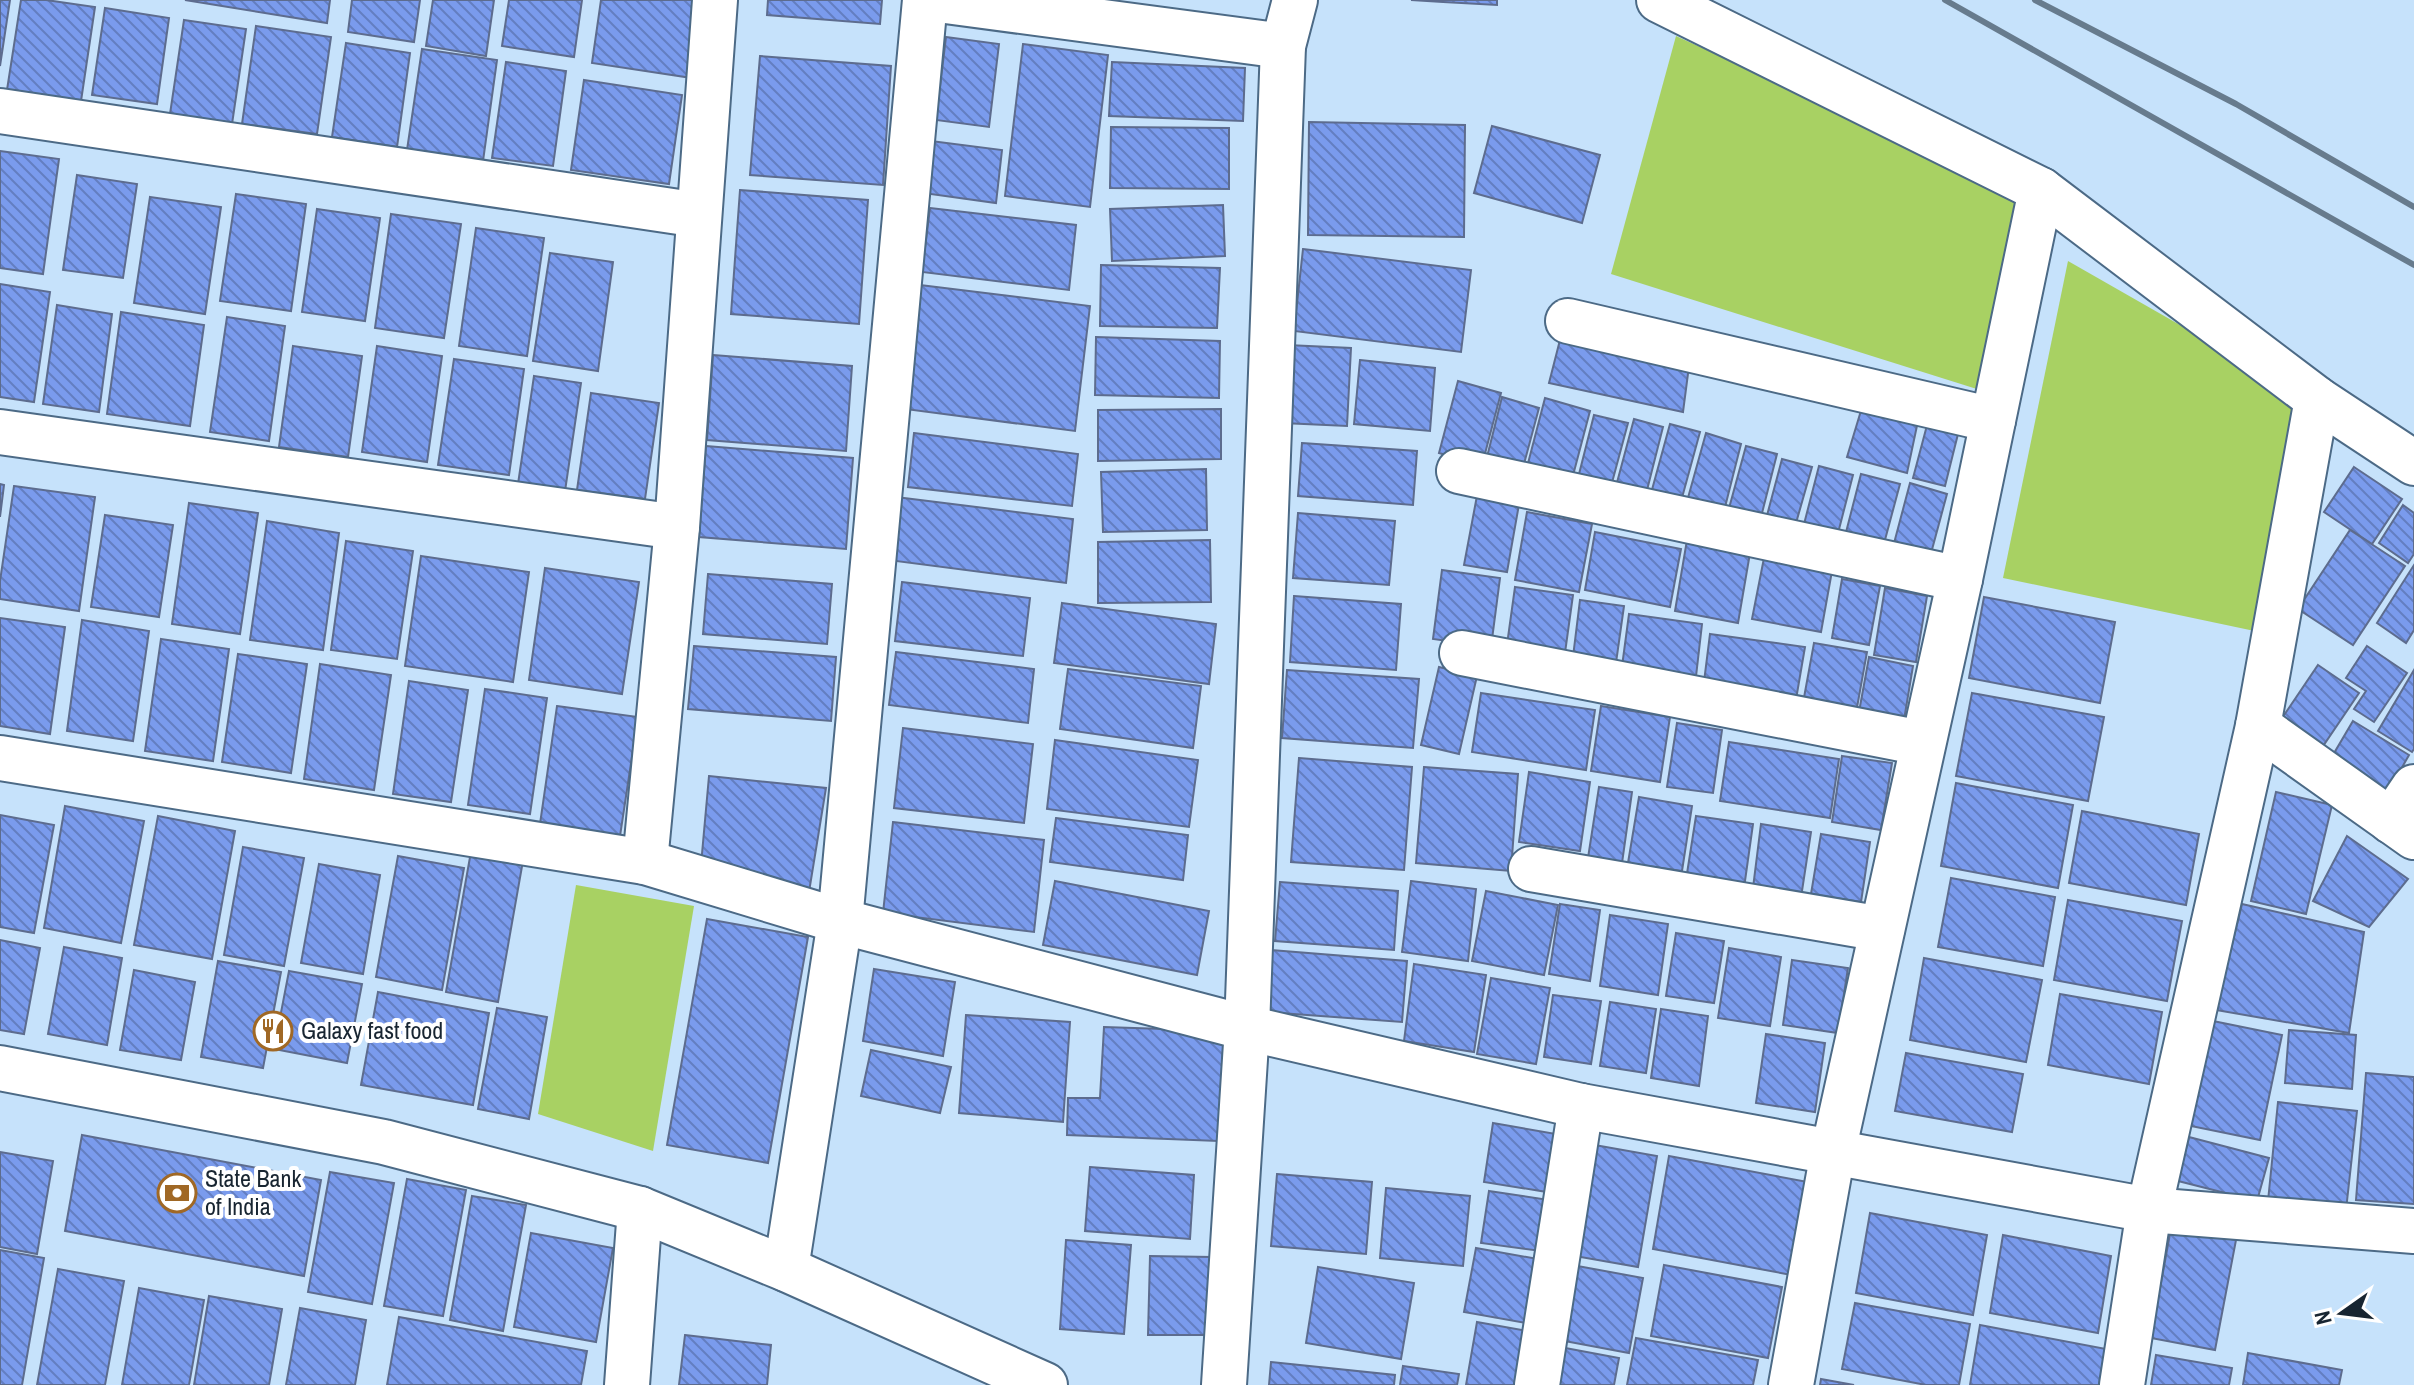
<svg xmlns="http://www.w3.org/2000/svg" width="2414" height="1385" viewBox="0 0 2414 1385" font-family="'Archivo Narrow',sans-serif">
	<defs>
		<pattern id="building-back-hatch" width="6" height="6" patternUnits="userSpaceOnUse" patternTransform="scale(2)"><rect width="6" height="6" fill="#7a9bed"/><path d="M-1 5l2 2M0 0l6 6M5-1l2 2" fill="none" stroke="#637ec1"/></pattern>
	</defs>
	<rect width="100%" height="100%" fill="#c6e2fb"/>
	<g fill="#a8d163">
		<path d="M1676,36L1852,116L2022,200L1980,390L1611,274Z"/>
		<path d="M2068,261L2311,400L2264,633L2003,578Z"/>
		<path d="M576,885L694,906L653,1151L538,1114Z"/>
	</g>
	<g fill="url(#building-back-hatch)" stroke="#5d6c8e" stroke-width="2">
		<path d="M0,0H10L0,66Z"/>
		<path d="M21,0H46L95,7L81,101L7,90Z"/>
		<path d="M185,0H330L327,23Z"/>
		<path d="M352,0H420L414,42L348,32Z"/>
		<path d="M433,0H494L486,56L426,46Z"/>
		<path d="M509,0H582L574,57L502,46Z"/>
		<path d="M601,0H703L692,78L592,63Z"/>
		<path d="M768,0H882L880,24L767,15Z"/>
		<path d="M1411,0H1497V5L1443,2Z"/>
		<path d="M105,8L169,18L157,104L92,95Z"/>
		<path d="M184,20L246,29L232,124L170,114Z"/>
		<path d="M256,26L331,37L317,134L242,124Z"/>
		<path d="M946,37L999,44L989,127L936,120Z"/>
		<path d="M346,43L410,53L397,147L332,137Z"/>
		<path d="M1023,44L1108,55L1090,207L1005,196Z"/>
		<path d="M422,49L497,60L483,161L407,150Z"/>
		<path d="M760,56L891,66L883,185L750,175Z"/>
		<path d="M506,62L566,71L553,166L492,158Z"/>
		<path d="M1112,62L1245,68L1243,121L1109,116Z"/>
		<path d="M584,80L682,95L669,184L571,170Z"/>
		<path d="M1309,122L1465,125L1464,237L1308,235Z"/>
		<path d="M1492,126L1600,155L1582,223L1474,193Z"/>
		<path d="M1111,127L1229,128V189L1110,188Z"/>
		<path d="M923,140L1002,150L996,203L916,192Z"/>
		<path d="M0,151L59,159L43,274L0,268Z"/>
		<path d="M77,175L137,184L123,278L63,270Z"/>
		<path d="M740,190L868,200L859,324L731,314Z"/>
		<path d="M236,194L306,204L291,311L220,301Z"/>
		<path d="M150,197L221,207L205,314L134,303Z"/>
		<path d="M1223,205L1225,256L1112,261L1110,209Z"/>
		<path d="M930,208L1076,225L1069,290L922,272Z"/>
		<path d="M317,209L380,218L365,321L302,312Z"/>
		<path d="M391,214L461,224L444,338L375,328Z"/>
		<path d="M476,228L544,238L527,356L459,346Z"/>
		<path d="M1303,249L1471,270L1461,352L1294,331Z"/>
		<path d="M550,253L613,262L598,371L533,361Z"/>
		<path d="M1101,265L1220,268L1217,328L1100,326Z"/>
		<path d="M0,284L50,292L34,402L0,397Z"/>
		<path d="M920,285L1090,306L1075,431L905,409Z"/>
		<path d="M57,305L112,314L99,412L43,404Z"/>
		<path d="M121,312L204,325L190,426L107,414Z"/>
		<path d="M227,317L285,326L269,441L210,432Z"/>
		<path d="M1096,337L1220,341L1219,398L1095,395Z"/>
		<path d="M1560,340L1689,366L1683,412L1549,383Z"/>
		<path d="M1287,345L1351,348L1347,426L1283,423Z"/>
		<path d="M293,346L362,356L348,457L279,447Z"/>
		<path d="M377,346L442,356L427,462L362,452Z"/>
		<path d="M713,355L852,366L846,451L707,440Z"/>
		<path d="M454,359L524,369L509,475L438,465Z"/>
		<path d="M1360,360L1435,368L1430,431L1354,424Z"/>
		<path d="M534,376L581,383L565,491L518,484Z"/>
		<path d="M1458,381L1501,393L1482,465L1439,453Z"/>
		<path d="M591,393L659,403L645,499L577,490Z"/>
		<path d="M1502,397L1539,408L1521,475L1485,465Z"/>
		<path d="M1545,398L1590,411L1571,483L1526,471Z"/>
		<path d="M1863,404L1918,421L1907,473L1847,457Z"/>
		<path d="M1221,409V459L1098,461V410Z"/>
		<path d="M1930,414L1961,422L1945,486L1913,478Z"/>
		<path d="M1594,415L1628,423L1610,490L1577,482Z"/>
		<path d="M1634,419L1663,427L1645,498L1615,490Z"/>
		<path d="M1670,424L1700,432L1680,505L1650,497Z"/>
		<path d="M914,433L1078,454L1072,506L908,487Z"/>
		<path d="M1706,433L1741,444L1723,515L1686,505Z"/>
		<path d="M1302,443L1417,451L1413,505L1298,496Z"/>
		<path d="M706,446L853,458L846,549L699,537Z"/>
		<path d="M1746,446L1777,454L1760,521L1728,512Z"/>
		<path d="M1782,459L1812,467L1794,530L1765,523Z"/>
		<path d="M1819,466L1853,475L1837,537L1803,528Z"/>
		<path d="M2354,467L2402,499L2372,544L2324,512Z"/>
		<path d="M1206,469L1207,530L1103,532L1101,472Z"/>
		<path d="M1861,474L1900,484L1882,551L1844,540Z"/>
		<path d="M1910,483L1947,494L1930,557L1893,547Z"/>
		<path d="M0,484L4,485L0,517Z"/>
		<path d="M1479,485L1521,493L1507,572L1464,565Z"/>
		<path d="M14,486L95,497L79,611L0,599V581Z"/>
		<path d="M896,497L1073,519L1066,583L888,560Z"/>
		<path d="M189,503L258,513L240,634L172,624Z"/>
		<path d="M2403,505L2414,513V554L2408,563L2379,543Z"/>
		<path d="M1527,512L1592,524L1579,592L1515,580Z"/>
		<path d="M1298,513L1395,521L1389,585L1293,578Z"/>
		<path d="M105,515L173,525L159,617L91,607Z"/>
		<path d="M267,521L339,533L323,650L250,640Z"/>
		<path d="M2350,530L2405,566L2353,645L2298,609Z"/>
		<path d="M1595,532L1681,549L1670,607L1585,590Z"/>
		<path d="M1210,540L1211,602L1098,603V542Z"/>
		<path d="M1687,540L1750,553L1738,623L1675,611Z"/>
		<path d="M346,541L413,551L397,659L331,650Z"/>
		<path d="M421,556L529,572L513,682L405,666Z"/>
		<path d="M1764,558L1832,571L1821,632L1752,619Z"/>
		<path d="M2414,565V630L2406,643L2377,623Z"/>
		<path d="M545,568L639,582L622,694L529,680Z"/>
		<path d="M1442,570L1500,578L1491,647L1433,639Z"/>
		<path d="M708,574L832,584L827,644L703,634Z"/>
		<path d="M1842,579L1880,586L1869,645L1832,638Z"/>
		<path d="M902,582L1030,598L1023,656L895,641Z"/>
		<path d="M1515,587L1573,595L1564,660L1506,652Z"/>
		<path d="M1885,588L1927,596L1916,662L1874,655Z"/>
		<path d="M1294,596L1401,604L1396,670L1290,662Z"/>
		<path d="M1984,597L2115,622L2100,703L1969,678Z"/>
		<path d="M1580,600L1624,606L1615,670L1572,665Z"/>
		<path d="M1062,603L1216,624L1209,684L1054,663Z"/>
		<path d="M1629,614L1702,624L1695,685L1621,674Z"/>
		<path d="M0,618L65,627L50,734L0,726Z"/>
		<path d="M82,620L149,631L133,741L67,731Z"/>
		<path d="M1710,634L1805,647L1794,711L1703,690Z"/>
		<path d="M161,639L229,649L213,761L145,751Z"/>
		<path d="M1814,643L1867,652L1854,724L1801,714Z"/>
		<path d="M694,646L836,657L831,721L688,709Z"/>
		<path d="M2367,646L2407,673L2374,722L2354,709L2366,691L2346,678Z"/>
		<path d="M896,652L1034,669L1028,723L889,705Z"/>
		<path d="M238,654L307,664L291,773L222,762Z"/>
		<path d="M1869,657L1913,666L1902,732L1857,723Z"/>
		<path d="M320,664L391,675L374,790L304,779Z"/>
		<path d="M2318,665L2359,693L2319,752L2278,724Z"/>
		<path d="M1439,667L1477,676L1459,754L1421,745Z"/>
		<path d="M1068,669L1201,686L1193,748L1060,729Z"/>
		<path d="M1287,670L1419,679L1413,748L1282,738Z"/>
		<path d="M2414,670V749L2412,752L2378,731Z"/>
		<path d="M409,681L468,690L451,802L393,794Z"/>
		<path d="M485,689L547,698L530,814L468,805Z"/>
		<path d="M1481,693L1595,710L1586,770L1472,752Z"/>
		<path d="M1972,693L2104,717L2088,801L1956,776Z"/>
		<path d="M557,706L638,717L620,836L540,824Z"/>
		<path d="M1601,706L1670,717L1660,782L1591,771Z"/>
		<path d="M2353,721L2409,755L2387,794L2330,760Z"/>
		<path d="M1677,723L1722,730L1713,793L1667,787Z"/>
		<path d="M903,728L1033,744L1024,823L894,808Z"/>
		<path d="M1055,740L1198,760L1189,827L1047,809Z"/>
		<path d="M1729,742L1839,759L1830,818L1720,801Z"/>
		<path d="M1842,756L1892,763L1881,830L1832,822Z"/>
		<path d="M1299,758L1412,767L1404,870L1291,862Z"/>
		<path d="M1424,767L1518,774L1511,871L1416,863Z"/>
		<path d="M1529,772L1590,782L1580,851L1519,842Z"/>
		<path d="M709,776L826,788L809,892L701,865Z"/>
		<path d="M1956,783L2073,805L2058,888L1941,866Z"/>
		<path d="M1599,787L1632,792L1622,863L1588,858Z"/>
		<path d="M2276,792L2332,805L2306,914L2251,901Z"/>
		<path d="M1639,797L1692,806L1682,871L1628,863Z"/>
		<path d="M65,806L144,821L121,943L44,928Z"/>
		<path d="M2082,811L2199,834L2186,905L2069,883Z"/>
		<path d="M0,815L54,825L34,933L0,927Z"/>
		<path d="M158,816L235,831L212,959L134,945Z"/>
		<path d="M1696,816L1753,824L1744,888L1686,880Z"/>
		<path d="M1056,818L1188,835L1183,880L1050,862Z"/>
		<path d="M893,822L1044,840L1034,932L883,913Z"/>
		<path d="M1761,824L1811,832L1800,904L1752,896Z"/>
		<path d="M1821,834L1870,842L1861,902L1811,894Z"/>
		<path d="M2347,836L2408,879L2369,927L2313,901Z"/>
		<path d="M472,846L524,855L498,1002L446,992Z"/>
		<path d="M243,847L304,858L284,966L224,955Z"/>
		<path d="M398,856L464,868L442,990L376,977Z"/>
		<path d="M319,864L380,875L363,974L301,963Z"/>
		<path d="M1951,878L2055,897L2043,966L1938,947Z"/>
		<path d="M1055,881L1209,911L1197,975L1043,945Z"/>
		<path d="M1411,881L1476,889L1468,961L1402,952Z"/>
		<path d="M1280,882L1398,891L1394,950L1275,941Z"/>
		<path d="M1486,891L1558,905L1544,975L1472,961Z"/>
		<path d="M2068,900L2182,921L2167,1001L2054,980Z"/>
		<path d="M1560,904L1600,910L1590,981L1549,974Z"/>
		<path d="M2242,904L2364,932L2349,1033L2216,1010Z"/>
		<path d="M1610,915L1668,924L1658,995L1600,986Z"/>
		<path d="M707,919L808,937L768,1163L667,1145Z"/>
		<path d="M1676,933L1724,941L1714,1003L1666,996Z"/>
		<path d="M0,940L40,948L24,1034L0,1030Z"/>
		<path d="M64,947L122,958L107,1045L48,1034Z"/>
		<path d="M1729,948L1781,957L1770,1026L1718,1018Z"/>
		<path d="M1271,950L1407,961L1402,1022L1266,1012Z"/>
		<path d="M1924,958L2042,980L2026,1062L1910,1040Z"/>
		<path d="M1792,960L1848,968L1838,1033L1783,1025Z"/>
		<path d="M218,961L281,972L263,1068L201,1057Z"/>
		<path d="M1414,964L1486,975L1474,1052L1404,1041Z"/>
		<path d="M874,969L955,982L943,1056L863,1041Z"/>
		<path d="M134,970L195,982L181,1060L120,1050Z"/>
		<path d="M289,971L362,984L347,1063L274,1049Z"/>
		<path d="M1491,978L1550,988L1536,1064L1477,1054Z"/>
		<path d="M378,992L489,1013L473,1105L361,1085Z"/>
		<path d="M2060,994L2162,1012L2149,1084L2048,1065Z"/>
		<path d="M1553,995L1601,1001L1591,1064L1544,1057Z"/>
		<path d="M1610,1002L1656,1009L1646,1073L1600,1066Z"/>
		<path d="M497,1008L547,1017L529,1119L478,1109Z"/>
		<path d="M1661,1009L1708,1016L1699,1086L1651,1078Z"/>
		<path d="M966,1015L1070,1022L1063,1122L959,1113Z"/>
		<path d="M2213,1021L2282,1035L2260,1140L2191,1126Z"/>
		<path d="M1104,1027L1224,1031L1218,1141L1067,1135L1068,1098H1100Z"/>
		<path d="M2289,1030L2356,1035L2352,1089L2285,1083Z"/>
		<path d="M1766,1034L1825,1043L1815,1112L1756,1103Z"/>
		<path d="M871,1050L951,1067L940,1113L861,1096Z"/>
		<path d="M1906,1053L2023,1074L2012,1132L1895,1111Z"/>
		<path d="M2366,1073L2414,1077V1204L2356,1200Z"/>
		<path d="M2278,1102L2357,1111L2346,1210L2268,1201Z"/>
		<path d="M1493,1123L1556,1134L1547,1192L1484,1182Z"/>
		<path d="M82,1135L321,1180L304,1276L65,1231Z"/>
		<path d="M2189,1137L2269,1158L2257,1201L2178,1181Z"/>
		<path d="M1589,1144L1657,1156L1638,1267L1569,1255Z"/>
		<path d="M0,1152L53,1161L37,1254L0,1247Z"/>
		<path d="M1669,1156L1813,1183L1797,1276L1653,1249Z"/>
		<path d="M1090,1167L1194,1175L1190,1239L1085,1231Z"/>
		<path d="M330,1172L394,1183L372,1304L308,1292Z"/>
		<path d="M1277,1174L1372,1182L1366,1254L1271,1246Z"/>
		<path d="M407,1179L466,1190L443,1316L384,1306Z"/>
		<path d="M1386,1188L1470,1196L1463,1266L1380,1258Z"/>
		<path d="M1489,1191L1549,1200L1541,1251L1481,1243Z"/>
		<path d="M472,1196L526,1205L503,1331L450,1320Z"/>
		<path d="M1870,1213L1987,1235L1973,1315L1856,1293Z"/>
		<path d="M2171,1228L2236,1240L2215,1350L2151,1338Z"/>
		<path d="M531,1233L613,1248L596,1342L514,1327Z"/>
		<path d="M2003,1235L2111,1256L2098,1333L1990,1313Z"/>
		<path d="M1066,1240L1131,1245L1124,1334L1060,1329Z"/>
		<path d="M1476,1248L1549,1261L1537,1325L1464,1312Z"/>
		<path d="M0,1250L44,1258L22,1385H0Z"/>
		<path d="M1150,1256L1212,1257L1211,1335H1148Z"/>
		<path d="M1572,1265L1643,1278L1629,1353L1559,1340Z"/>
		<path d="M1664,1265L1782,1287L1768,1358L1651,1336Z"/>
		<path d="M1318,1267L1414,1283L1401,1359L1306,1343Z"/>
		<path d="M58,1269L124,1281L105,1385H37Z"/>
		<path d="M139,1288L204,1300L189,1385H122Z"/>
		<path d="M209,1296L282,1309L269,1385H194Z"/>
		<path d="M1855,1303L1970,1324L1959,1385H1926L1842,1369Z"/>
		<path d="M300,1308L366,1320L355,1385H286Z"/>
		<path d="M399,1317L587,1351L581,1385H387Z"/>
		<path d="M1477,1322L1544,1334L1535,1385H1466Z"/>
		<path d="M1980,1325L2106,1349L2099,1385H1970Z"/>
		<path d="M685,1335L771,1345L767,1385H679Z"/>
		<path d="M1636,1338L1758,1360L1753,1385H1627Z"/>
		<path d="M1560,1347L1619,1358L1614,1385H1553Z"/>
		<path d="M2248,1353L2342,1370L2339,1385H2243Z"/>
		<path d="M2156,1355L2232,1368L2229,1385H2151Z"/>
		<path d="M1271,1362L1395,1375L1394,1385H1269Z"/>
		<path d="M1403,1366L1459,1374L1457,1385H1400Z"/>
		<path d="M1821,1379L1854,1385H1820Z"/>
	</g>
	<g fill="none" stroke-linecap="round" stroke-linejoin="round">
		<g stroke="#4c6a86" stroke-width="48">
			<g id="minor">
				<path d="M938,0L1283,46"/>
				<path d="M1659,0L2041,190L2317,399L2414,463"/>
				<path d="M0,111L699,215"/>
				<path d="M1568,321L1993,420"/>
				<path d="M0,432L677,527"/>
				<path d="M1459,471L1960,579"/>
				<path d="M1462,653L1922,743"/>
				<path d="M2258,726L2414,837"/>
				<path d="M0,758L645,862L840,921L1247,1028L1581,1106L2149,1210L2414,1231"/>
				<path d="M2391,821L2414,787"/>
				<path d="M645,862L677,527L715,0"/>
				<path d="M1531,869L1882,929"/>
				<path d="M0,1068L384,1142L640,1209L786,1269L1045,1385"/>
				<path d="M786,1269L840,921L925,0"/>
				<path d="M627,1385L640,1209"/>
				<path d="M1224,1385L1247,1028L1283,46L1295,0"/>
				<path d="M1537,1385L1581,1106"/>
				<path d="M1791,1385L1833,1152L1960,579L2041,190"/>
				<path d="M2122,1385L2149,1210L2258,726L2317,399"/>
			</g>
		</g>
		<use href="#minor" stroke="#fff" stroke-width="44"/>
		<g stroke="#677b8d" stroke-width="6">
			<path d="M1945,0L2414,265"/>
			<path d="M2035,0L2236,104L2414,207"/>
		</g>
	</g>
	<defs>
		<g id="restaurant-ring" transform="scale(2)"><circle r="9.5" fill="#fff" stroke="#a06825" stroke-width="1.5"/><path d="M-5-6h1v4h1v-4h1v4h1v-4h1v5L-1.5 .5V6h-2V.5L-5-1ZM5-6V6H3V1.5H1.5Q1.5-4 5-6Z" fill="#a06825"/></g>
		<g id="bank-ring" transform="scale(2)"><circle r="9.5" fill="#fff" stroke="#a06825" stroke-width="1.5"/><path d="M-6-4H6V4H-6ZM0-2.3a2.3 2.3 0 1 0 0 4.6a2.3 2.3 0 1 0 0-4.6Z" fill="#a06825"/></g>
	</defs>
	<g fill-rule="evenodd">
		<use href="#restaurant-ring" x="273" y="1031"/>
		<use href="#bank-ring" x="177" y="1193"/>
	</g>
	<g text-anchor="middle" stroke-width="8" stroke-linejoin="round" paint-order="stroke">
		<g font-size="24" fill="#182531" stroke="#fff" text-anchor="start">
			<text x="301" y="1039">Galaxy fast food</text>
			<text x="205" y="1187">State Bank<tspan x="205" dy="28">of India</tspan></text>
		</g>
	</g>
	<g transform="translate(2342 1313) rotate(256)" stroke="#ffffff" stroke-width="6" paint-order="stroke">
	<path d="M0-6L14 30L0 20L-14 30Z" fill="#182531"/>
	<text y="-12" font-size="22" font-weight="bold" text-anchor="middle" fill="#182531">N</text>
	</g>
</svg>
